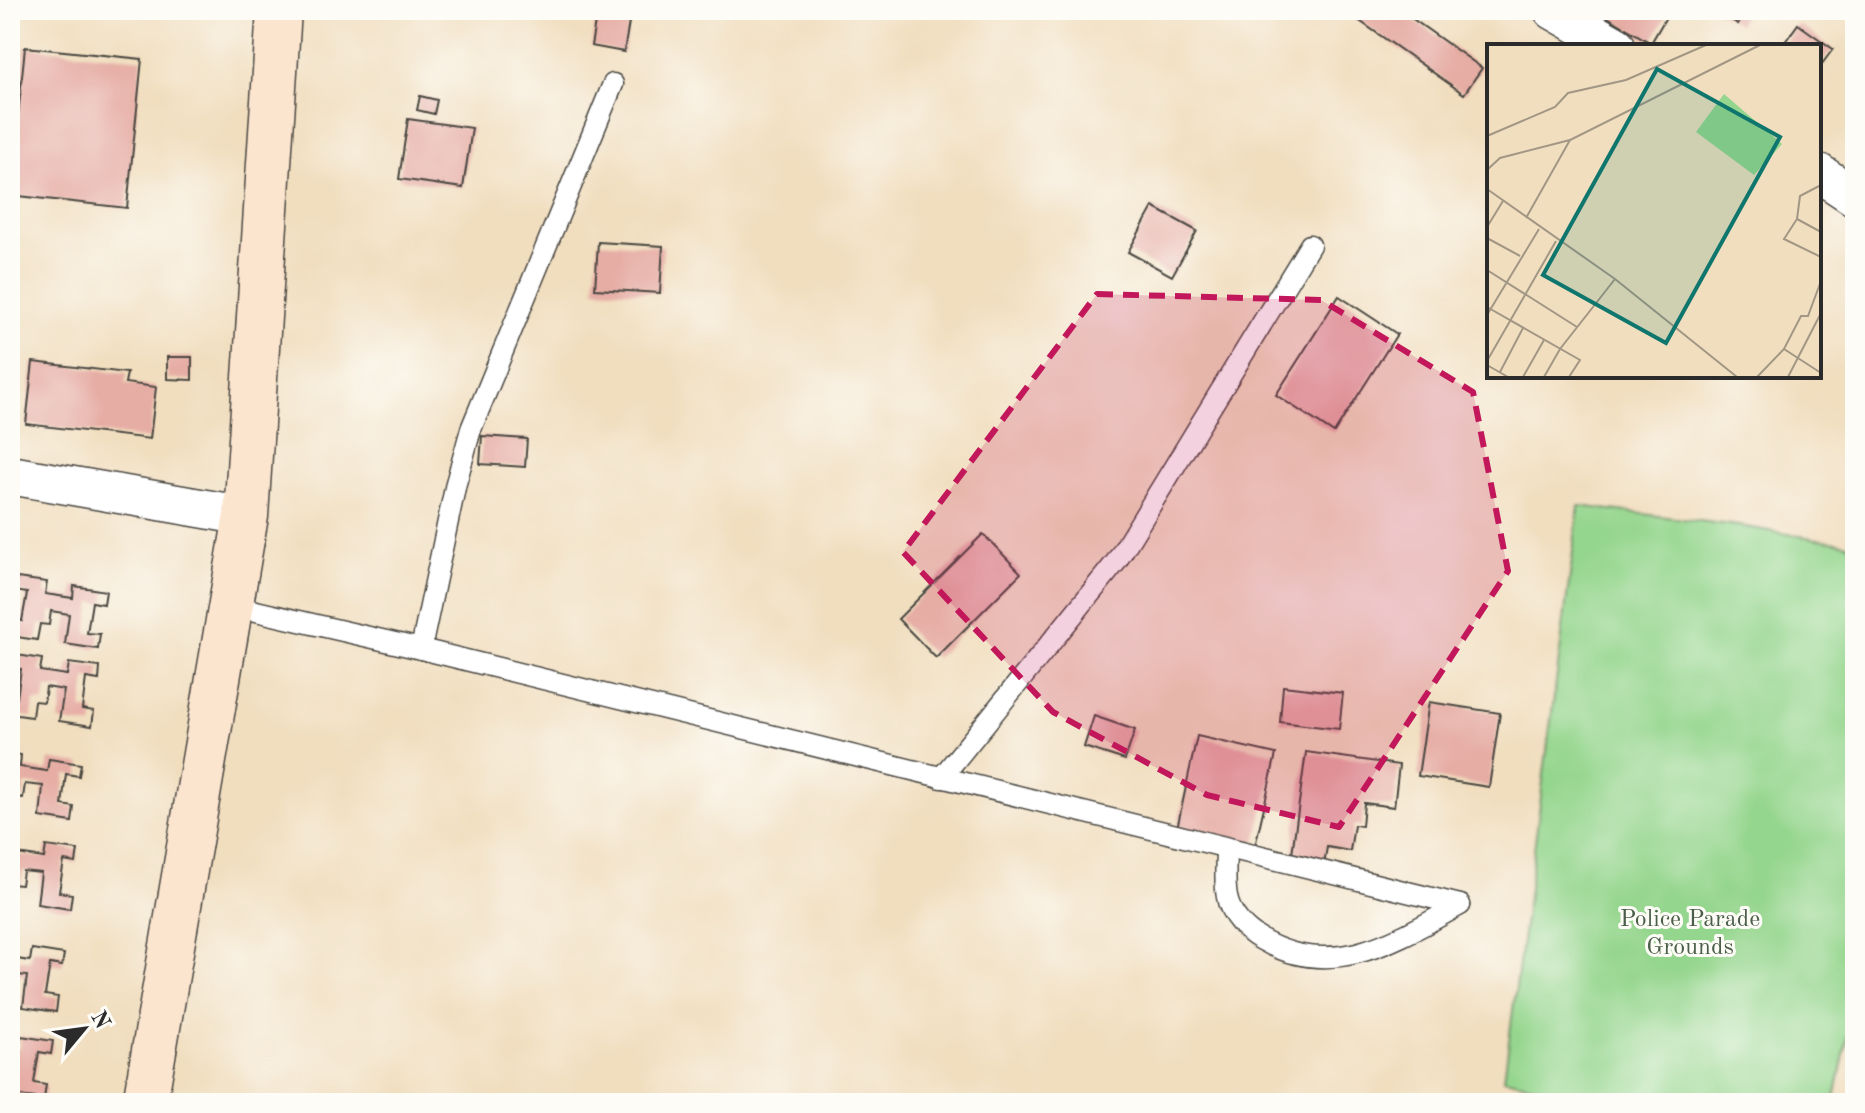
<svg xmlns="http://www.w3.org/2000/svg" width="1865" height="1113" viewBox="0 0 1865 1113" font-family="'Old Standard TT',serif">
	<rect width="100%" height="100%" fill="#fdfcf7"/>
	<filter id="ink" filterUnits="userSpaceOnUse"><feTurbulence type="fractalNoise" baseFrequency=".0125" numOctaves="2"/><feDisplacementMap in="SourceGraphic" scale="16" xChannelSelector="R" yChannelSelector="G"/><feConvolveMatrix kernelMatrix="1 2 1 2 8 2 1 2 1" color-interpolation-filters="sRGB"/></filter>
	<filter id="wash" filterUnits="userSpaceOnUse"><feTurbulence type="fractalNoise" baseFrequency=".006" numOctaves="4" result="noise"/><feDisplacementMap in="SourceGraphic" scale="32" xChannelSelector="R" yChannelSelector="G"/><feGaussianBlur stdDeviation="1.8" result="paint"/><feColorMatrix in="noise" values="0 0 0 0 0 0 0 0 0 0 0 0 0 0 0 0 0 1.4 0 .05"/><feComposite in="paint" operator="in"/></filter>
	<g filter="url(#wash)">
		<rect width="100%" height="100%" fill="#f1debf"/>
		<path fill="#95d68e" stroke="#60805c" stroke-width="2" d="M1579,506L1739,526L1855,545V1002L1834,1103H1620L1504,1079Z"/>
		<g id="blocks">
			<g fill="#e6ada5">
				<path d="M597,10H631L624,52L591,46Z"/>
				<path d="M1344,10H1400L1482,68L1464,94Z"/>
				<path d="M1596,10H1670L1651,43Z"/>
				<path d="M1716,10H1747L1738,24Z"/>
				<path d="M1798,24L1833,49L1819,68V46H1782Z"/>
				<path d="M25,47L142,59L127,208L10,195Z"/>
				<path d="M420,96L437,100L434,114L417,110Z"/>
				<path d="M408,119L472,128L463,188L399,179Z"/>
				<path d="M1153,207L1197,231L1172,276L1128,252Z"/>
				<path d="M598,242L663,246L660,293L595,289Z"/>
				<path d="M1339,296L1397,334L1334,433L1276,395Z"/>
				<path d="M167,357H192V380L167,379Z"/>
				<path d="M33,362L127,373L125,383L156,387L150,439L26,424Z"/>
				<path d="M482,436L527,439L525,467L480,464Z"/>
				<path d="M983,534L1021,573L936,658L898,619Z"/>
				<path d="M17,578L47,582L45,594L73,598L74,586L106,591L104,604L92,602L87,633L100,634L98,649L65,644L69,614L51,611L49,625L40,624L37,640L10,636L11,619L22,621L27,593L15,591Z"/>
				<path d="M11,654L42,659L40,671L67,675L69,663L100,667L99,680L86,678L82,709L94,711L92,726L59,721L64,690L46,687L44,702L34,701L32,717L10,714V697L17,698L21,669L10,668Z"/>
				<path d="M1283,686L1343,693L1339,729L1280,722Z"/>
				<path d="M1429,702L1500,713L1489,787L1418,776Z"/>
				<path d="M1094,716L1135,730L1125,760L1084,747Z"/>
				<path d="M1197,736L1276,754L1254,851L1176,833Z"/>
				<path d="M1306,752L1399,765L1394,807L1364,803L1362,826L1354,825L1350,851L1327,847L1324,865L1291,861Z"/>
				<path d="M10,753L21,755L20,767L47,771L49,759L81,764L79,776L66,774L62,805L74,807L72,822L40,817L43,786L25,784L23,798L14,797L10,814Z"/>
				<path d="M10,840L19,842L17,854L44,858L46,846L78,850L76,863L64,861L59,892L72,894L70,909L37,904L41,873L23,871L21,885L10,884Z"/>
				<path d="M32,949L64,954L62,966L50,964L45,995L58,997L56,1012L23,1007L27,976L10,974V958L30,961Z"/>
				<path d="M21,1036L53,1041L51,1054L39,1052L34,1083L46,1085L44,1099L11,1095L16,1064L10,1063V1047L19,1048Z"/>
			</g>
		</g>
	</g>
	<g filter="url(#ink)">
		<use href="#blocks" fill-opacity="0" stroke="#494641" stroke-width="2"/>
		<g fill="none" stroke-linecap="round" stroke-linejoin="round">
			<g stroke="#494641" stroke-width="23">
				<g id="service">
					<path d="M230,605L421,649L1460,905"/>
					<path d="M421,649L456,483L471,429L613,84"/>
					<path d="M941,778L1116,562L1310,245"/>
					<path d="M1226,848C1226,864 1224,882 1227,897C1230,915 1246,931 1260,939C1332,982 1396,940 1460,905"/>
				</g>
			</g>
			<g stroke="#494641" stroke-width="41">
				<g id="minor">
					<path d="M1553,10L1616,46"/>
					<path d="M1819,173L1855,197"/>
					<path d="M10,475L246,516"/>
				</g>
			</g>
			<g stroke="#494641" stroke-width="47">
				<path id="secondary" d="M145,1103L246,516L279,10"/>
			</g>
			<use href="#service" stroke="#fff" stroke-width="20"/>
			<use href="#minor" stroke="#fff" stroke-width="38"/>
			<use href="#secondary" stroke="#fce5cf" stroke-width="44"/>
		</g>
	</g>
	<path fill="#c2185b" fill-opacity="0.2" stroke="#c2185b" stroke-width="6" stroke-dasharray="16 10" stroke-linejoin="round" d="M1097,294L1321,300L1473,392L1508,571L1339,827L1207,795L1053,712L903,552Z"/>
	<g text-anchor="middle" stroke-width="6" stroke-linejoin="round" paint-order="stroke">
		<g font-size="24" fill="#4b5e49" stroke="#fdfcf7">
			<text x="1690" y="926">Police Parade<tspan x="1690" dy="28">Grounds</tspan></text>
		</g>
	</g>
	<g transform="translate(1487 44)">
		<rect width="334" height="334" fill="#f1debf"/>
		<path d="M237,50L295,100L267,131L209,88Z" fill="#95d68e"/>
		<path fill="none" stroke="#a29684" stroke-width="2" d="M0,92L68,63L81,49L139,36L219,1M0,126L13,114L83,96M334,141L313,152L310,175L297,195L334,213M0,145L128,235L250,333M39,174L83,96L273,1M310,175L334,188M0,183L16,157M0,194L33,212M0,226L90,283M0,263L93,316L82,333M0,271L52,185M297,305L334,329M0,317L69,197M0,321L21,333M13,328L36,284M36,333L57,296M57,333L73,305L128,235M270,333L297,305L314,272H321L334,237M301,333L334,269"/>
		<path fill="#0f766e" fill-opacity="0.15" stroke="#0f766e" stroke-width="4" d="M170,25L293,93L179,299L56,231Z"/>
		<rect width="334" height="334" fill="none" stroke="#2b2b2b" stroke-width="4"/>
	</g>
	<rect width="1865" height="1113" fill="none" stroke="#fdfcf7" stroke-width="40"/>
	<g transform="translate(84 1029) rotate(61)" stroke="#fdfcf7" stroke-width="6" paint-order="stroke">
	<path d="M0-6L14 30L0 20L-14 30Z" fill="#2b2b2b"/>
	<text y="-12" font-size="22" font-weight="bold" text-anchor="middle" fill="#2b2b2b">N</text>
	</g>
</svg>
